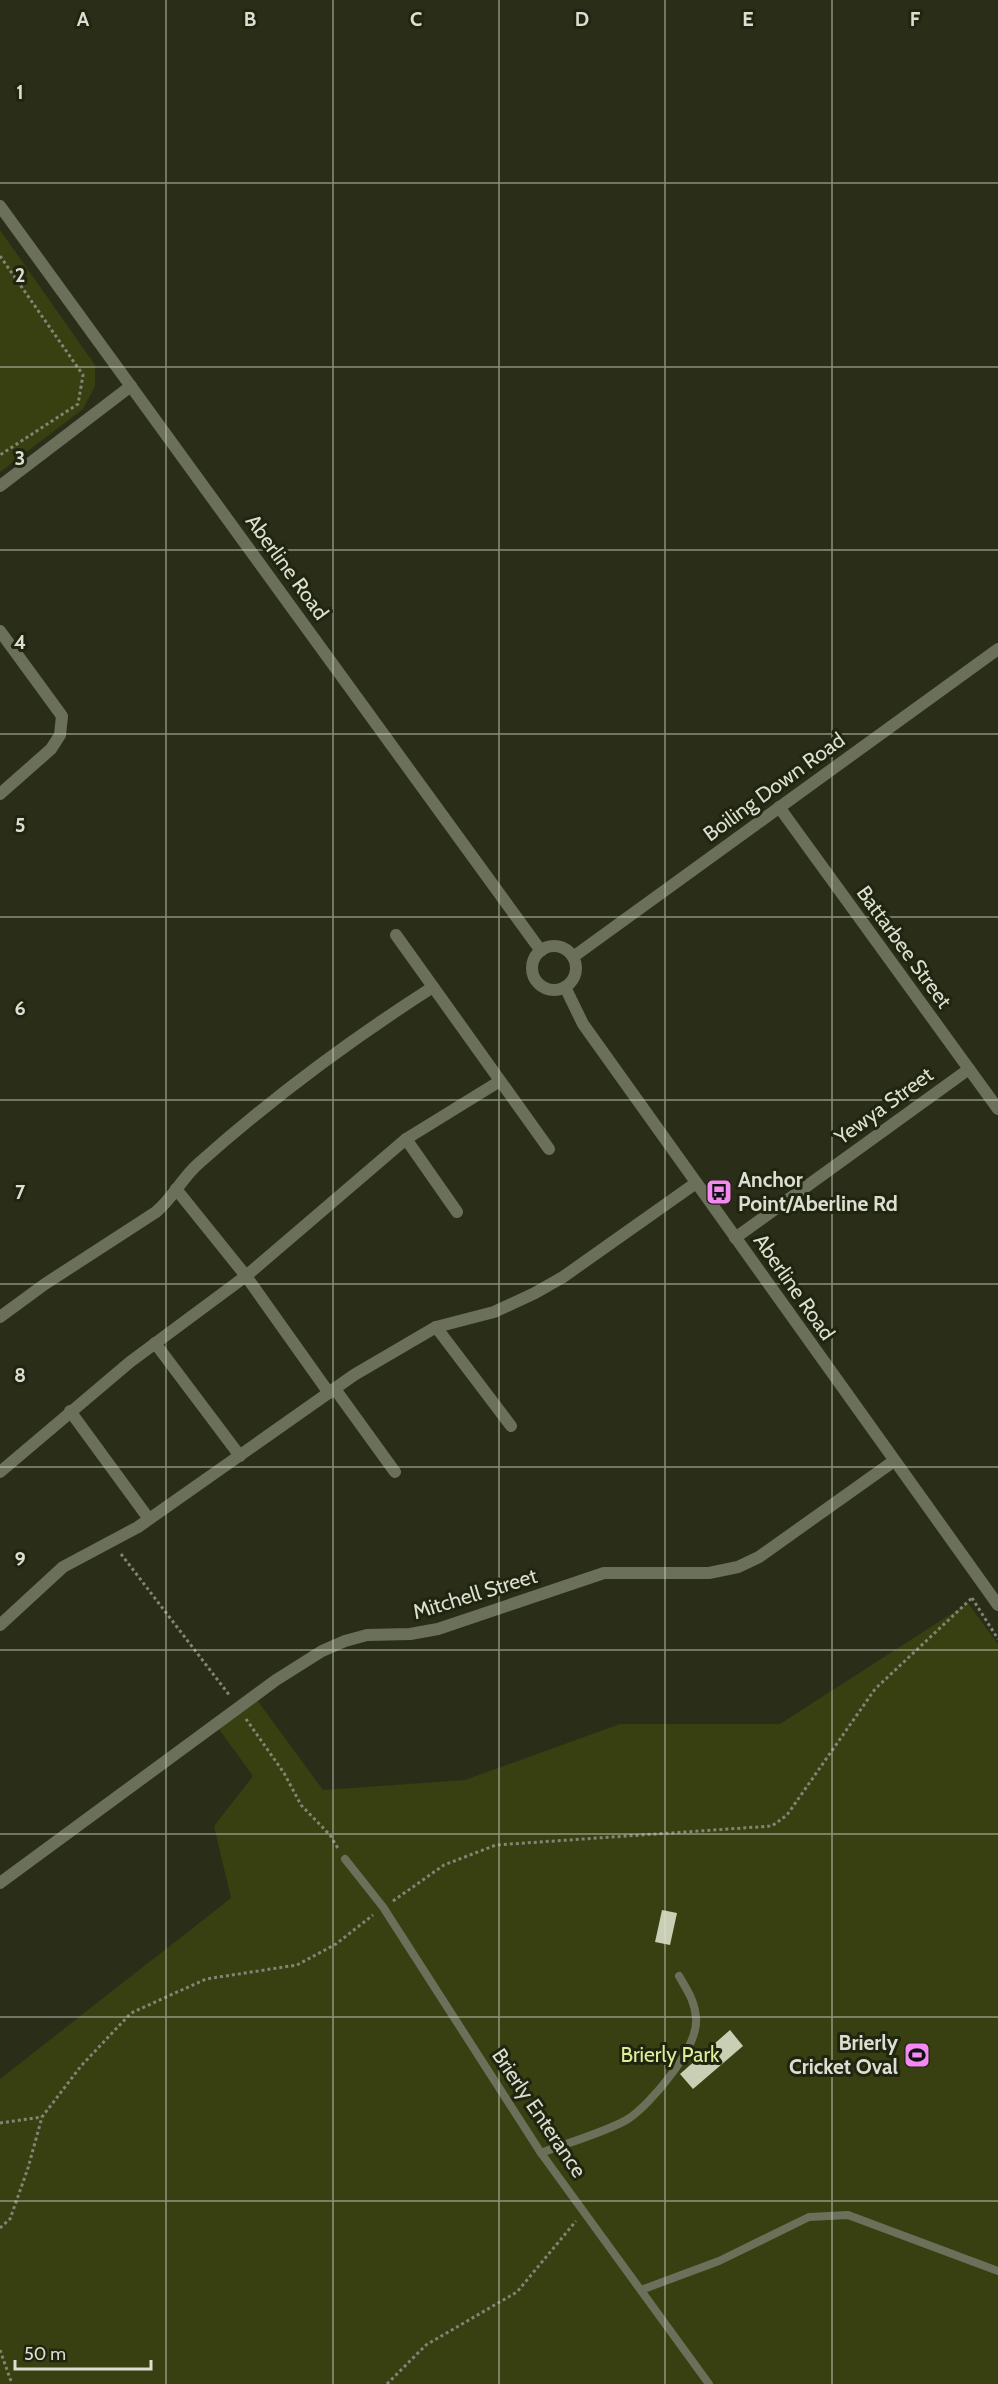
<svg xmlns="http://www.w3.org/2000/svg" width="998" height="2384" viewBox="0 0 998 2384" font-family="Cabin,sans-serif">
	<rect width="100%" height="100%" fill="#2a2e19"/>
	<g fill="#383f11">
		<path d="M0,230L95,365V386L83,409L0,472Z"/>
		<path d="M968,1603L998,1644V2384H0V2079L231,1898L214,1826L253,1776L216,1725L254,1696L323,1790L465,1780L620,1724H780Z"/>
	</g>
	<g fill="#c9cfb4">
		<path d="M662,1910L677,1913L670,1945L655,1942Z"/>
		<path d="M730,2030L743,2046L693,2089L680,2074Z"/>
	</g>
	<g fill="none" stroke-linecap="round" stroke-linejoin="round">
		<g stroke="#828574" stroke-width="3" stroke-dasharray="3 3" stroke-linecap="butt">
			<path d="M0,256L83,375L78,404L0,455"/>
			<path d="M121,1554L230,1696"/>
			<path d="M972,1598L998,1639"/>
			<path d="M246,1719L284,1773L301,1805L330,1835L339,1850"/>
			<path d="M393,1901L444,1865L496,1845L772,1826L787,1815L875,1689L973,1597"/>
			<path d="M0,2123L42,2117"/>
			<path d="M0,2228L10,2219L28,2168L42,2117L81,2066L131,2013L206,1979L297,1965L336,1944L373,1915"/>
			<path d="M0,2350L12,2384"/>
			<path d="M387,2384L426,2345L517,2292L576,2221"/>
		</g>
		<g stroke="#6b705a" stroke-width="8">
			<path d="M345,1859L383,1907L541,2153L709,2384"/>
			<path d="M541,2153C564,2144 609,2131 628,2119C651,2104 699,2047 696,2018C695,2001 687,1990 679,1976"/>
			<path d="M641,2290L719,2261L809,2217L848,2215L998,2271"/>
		</g>
		<g stroke="#6b705a" stroke-width="12">
			<path d="M0,631L62,716L60,735L51,749L0,794"/>
			<path d="M779,807L998,1109"/>
			<path d="M396,935L549,1149"/>
			<path d="M406,1139L457,1212"/>
			<path d="M176,1189L246,1276L329,1393"/>
			<path d="M735,1238L969,1069"/>
			<path d="M0,1317L45,1284L156,1212C173,1198 182,1178 198,1164C272,1098 350,1040 433,987"/>
			<path d="M436,1327L511,1426"/>
			<path d="M155,1343L240,1456"/>
			<path d="M335,1389L395,1472"/>
			<path d="M70,1411L149,1519"/>
			<path d="M0,1472L130,1362L246,1276L406,1139L500,1081"/>
			<path d="M0,1625L63,1567L138,1527L354,1375L436,1327L494,1312L535,1293L563,1277L696,1183"/>
			<path d="M0,1883L276,1680L322,1651L345,1641L367,1635L410,1634L438,1629L604,1573H709L738,1567L759,1557L894,1461"/>
		</g>
		<g stroke="#6b705a" stroke-width="12">
			<path d="M0,206L541,951"/>
			<path d="M0,486L131,386"/>
			<circle cx="554" cy="968" r="22"/>
			<path d="M573,957L998,649"/>
			<path d="M565,987L583,1024L998,1605"/>
		</g>
	</g>
	<path fill="none" stroke="#dbded1" stroke-width="1.5" stroke-opacity="0.55" d="M166,0V2384M333,0V2384M499,0V2384M665,0V2384M832,0V2384M0,183H998M0,367H998M0,550H998M0,734H998M0,917H998M0,1100H998M0,1284H998M0,1467H998M0,1650H998M0,1834H998M0,2017H998M0,2201H998"/>
	<defs>
		<g id="bus-square" transform="scale(1.35)"><rect x="-9" y="-9" width="18" height="18" rx="4" fill="#f389f1" stroke="#20250f"/><path d="M-5-6H5V4H4V6H2V4H-2V6H-4V4H-5ZM-3.5-4V0h7V-4ZM-3.5 1.2v1.5H-2V1.2ZM2 1.2v1.5H3.5V1.2Z" fill="#111"/></g>
		<g id="stadium-square" transform="scale(1.35)"><rect x="-9" y="-9" width="18" height="18" rx="4" fill="#f389f1" stroke="#20250f"/><path d="M0-5a6.5 5 0 1 0 0 10a6.5 5 0 1 0 0-10ZM-3.5-1.8h7v3.6h-7Z" fill="#111"/></g>
	</defs>
	<g fill-rule="evenodd">
		<use href="#bus-square" x="719" y="1192"/>
		<use href="#stadium-square" x="917" y="2055"/>
	</g>
	<g text-anchor="middle" stroke-width="6" stroke-linejoin="round" paint-order="stroke">
		<g font-size="21" fill="#dbded1" stroke="#20250f">
			<text transform="translate(287 567) rotate(54)" y="7">Aberline Road</text>
			<text transform="translate(774 787) rotate(-36)" y="7">Boiling Down Road</text>
			<text transform="translate(904 947) rotate(54)" y="7">Battarbee Street</text>
			<text transform="translate(884 1106) rotate(-36)" y="7">Yewya Street</text>
			<text transform="translate(794 1287) rotate(55)" y="7">Aberline Road</text>
			<text transform="translate(475 1594) rotate(-17)" y="7">Mitchell Street</text>
			<text transform="translate(539 2113) rotate(56)" y="7">Brierly Enterance</text>
		</g>
		<g font-size="21" font-weight="bold" fill="#dbded1" stroke="#20250f" text-anchor="start">
			<text x="738" y="1187">Anchor<tspan x="738" dy="24">Point/Aberline Rd</tspan></text>
			<text x="898" y="2050" text-anchor="end">Brierly<tspan x="898" dy="24">Cricket Oval</tspan></text>
		</g>
		<g font-size="21" fill="#dded9c" stroke="#20250f">
			<text x="670" y="2062">Brierly Park</text>
		</g>
	</g>
	<g font-size="20" text-anchor="middle" font-weight="bold" fill="#dbded1" stroke="#20250f" stroke-width="6" stroke-linejoin="round" paint-order="stroke">
		<text x="83" y="26">A</text>
		<text x="250" y="26">B</text>
		<text x="416" y="26">C</text>
		<text x="582" y="26">D</text>
		<text x="748" y="26">E</text>
		<text x="915" y="26">F</text>
		<text x="20" y="99">1</text>
		<text x="20" y="282">2</text>
		<text x="20" y="465">3</text>
		<text x="20" y="649">4</text>
		<text x="20" y="832">5</text>
		<text x="20" y="1015">6</text>
		<text x="20" y="1199">7</text>
		<text x="20" y="1382">8</text>
		<text x="20" y="1566">9</text>
	</g>
	<path d="M15 2360v9h136v-9" fill="none" stroke="#dbded1" stroke-width="3"/>
	<text x="24" y="2360" font-size="18" fill="#dbded1" stroke="#20250f" stroke-width="4.5" paint-order="stroke">50 m</text>
</svg>
